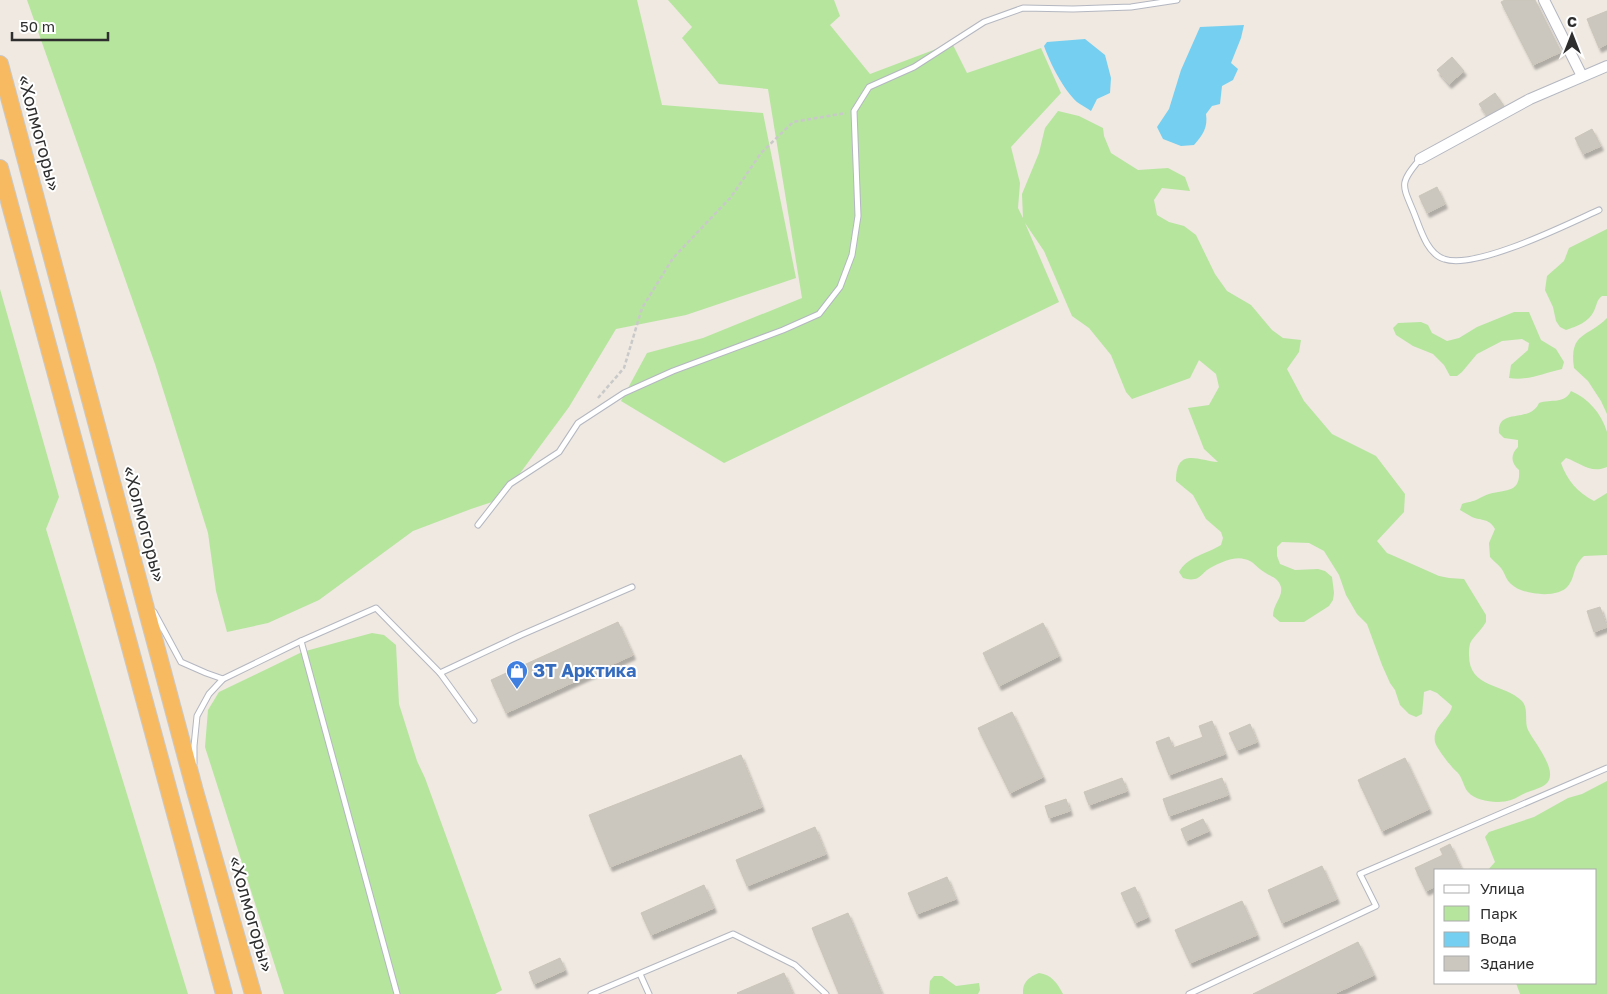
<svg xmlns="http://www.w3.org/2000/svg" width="1607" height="994" viewBox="0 0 1607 994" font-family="'Golos Text',sans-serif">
	<defs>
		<filter id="shadow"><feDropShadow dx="2.5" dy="4.5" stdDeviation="1" flood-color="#0004"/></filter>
	</defs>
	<rect width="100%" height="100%" fill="#efe9e1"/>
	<g fill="#b6e59e">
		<path d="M27,0H637L662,105L763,113L796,278L686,315L616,329L569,407L501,499L471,509L413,531L319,600L268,623L227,632L216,591L208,533L155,364Z"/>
		<path d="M668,0H834L840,16L830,25L870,74L952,43L967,73L1041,48L1061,93L1011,147L1020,183L1018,208L1023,218L1022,194L1039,153L1045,128L1058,111L1079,116L1103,128L1104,136L1111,153L1138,170L1168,168L1185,177L1190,191L1162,188L1154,200L1157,215L1169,222L1184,226L1196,235L1215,274L1227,291L1251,305L1272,330L1283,338L1301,340L1299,352L1287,369L1304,401L1332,434L1376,456L1405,494L1404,512L1377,541L1387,553L1394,556L1439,576L1449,578L1464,579L1486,615V622C1482,629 1476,634 1472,640C1469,644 1469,650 1469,655C1469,689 1504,683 1522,701C1529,709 1524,721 1528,730C1534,742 1560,772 1546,784C1541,788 1533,790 1528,792C1522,794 1517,798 1511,800C1499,804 1477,802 1468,792C1463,786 1463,778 1457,772C1451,767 1437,749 1435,742C1432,726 1450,719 1452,706L1437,693L1430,690L1424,692L1422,714L1416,717L1409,714L1400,705L1395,690L1390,683L1382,665L1367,624L1357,614L1346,595L1339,575L1324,551L1309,543L1282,542L1277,547V556L1280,564L1295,570L1318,569L1325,571L1332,577L1334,593L1333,600L1329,606L1304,622H1280L1273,616C1273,604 1283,597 1281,587C1278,577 1271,577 1264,572C1257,568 1253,560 1244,559C1234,556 1216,564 1207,570C1203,573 1200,578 1195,579C1190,580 1187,579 1183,578L1179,572C1188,556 1207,554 1221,545L1223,538L1221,532L1206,519L1193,495L1176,481C1176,446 1199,461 1218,462L1204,449L1188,408L1209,405L1219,387L1216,374L1199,360L1190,378L1132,399L1126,392L1111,355L1089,328L1072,316L1044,251L1025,223L1059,302L724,463L621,401L647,353L703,338L802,298L768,89L719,84L682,38L692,27Z"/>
		<path d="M1607,229V296H1602C1596,301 1597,305 1594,311C1589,322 1577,326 1566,330L1560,327L1556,321L1553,307L1545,290L1547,276L1564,261L1569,248Z"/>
		<path d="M0,289L59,497L46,529L188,994H0Z"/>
		<path d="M1514,312H1529L1541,340L1556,349L1564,362L1562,369C1544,373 1528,381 1509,378L1511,365L1528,350L1529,343L1522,339L1502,341L1477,354L1462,372L1457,376H1450L1444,365L1433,354L1413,346L1396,335L1393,328L1398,323L1421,322L1428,325L1432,333L1447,341L1459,338L1477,327Z"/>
		<path d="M1607,318V414L1601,401L1588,381L1574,368C1569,331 1588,338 1607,318Z"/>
		<path d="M1571,391C1589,399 1601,413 1607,432C1607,442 1607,457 1607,467C1590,474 1581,463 1566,458L1561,463C1567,480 1578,493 1594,501L1607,493V555L1584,556C1572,567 1576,576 1568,586C1558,599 1522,595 1511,584C1506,580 1505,573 1501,568C1498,564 1493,561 1490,557L1489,543L1495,529C1489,518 1482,521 1472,517C1468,515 1464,512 1460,510L1462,504C1467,502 1473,502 1478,499C1482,497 1485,495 1489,494C1504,489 1521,494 1519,470C1511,463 1510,455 1518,447V440L1504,438L1499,433C1497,407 1530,424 1539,403C1551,399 1565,404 1571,391Z"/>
		<path d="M372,633L384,635L396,645L399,704L417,761L425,778L502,990L495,994H284L205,747L208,710L219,692L302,652Z"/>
		<path d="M1607,781V994H1520L1516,983H1596V870H1488L1495,862L1485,837L1489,832L1534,817L1568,798L1582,794Z"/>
		<path d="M1039,973C1052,975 1057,983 1063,994H1023C1022,982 1029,977 1039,973Z"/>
		<path d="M934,976H942L956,986L979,983L980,990L978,994H929L930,981Z"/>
	</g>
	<g fill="#75cff0">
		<path d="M1244,25L1241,38L1231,63L1238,69L1233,80L1222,86L1220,104L1212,106L1206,114C1208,127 1203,135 1194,145L1181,146L1163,139L1157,127L1169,109L1181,70L1200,27Z"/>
		<path d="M1085,39L1105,55L1111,78L1110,93L1097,99L1091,111C1087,108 1081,105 1077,102C1063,89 1050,63 1044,46L1047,42Z"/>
	</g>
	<g fill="#cbc7bf" stroke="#cbc5ba" filter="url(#shadow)">
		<path d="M1505,0H1535L1561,52L1533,65L1501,2Z"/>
		<path d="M1607,11V44L1599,48L1587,19Z"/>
		<path d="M1452,57L1464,71L1449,84L1437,70Z"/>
		<path d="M1495,93L1506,109L1489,119L1479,104Z"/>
		<path d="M1592,129L1601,146L1583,154L1575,138Z"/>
		<path d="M1437,187L1445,204L1427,213L1419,196Z"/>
		<path d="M1600,607L1607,627L1594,632L1587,611Z"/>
		<path d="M618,622L633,655L506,713L491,680Z"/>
		<path d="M1043,623L1059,656L999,686L983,653Z"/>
		<path d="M1012,712L1043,777L1010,793L978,728Z"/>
		<path d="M1212,721L1225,754L1169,775L1156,742L1169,737L1173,748L1203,737L1199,726Z"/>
		<path d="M1250,724L1257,742L1237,750L1229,733Z"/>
		<path d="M741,755L762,807L610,867L589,815Z"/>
		<path d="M1405,758L1429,809L1382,831L1358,780Z"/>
		<path d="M1122,778L1127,791L1089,805L1084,792Z"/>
		<path d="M1222,778L1228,795L1169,816L1163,799Z"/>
		<path d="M1066,799L1070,811L1049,818L1045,806Z"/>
		<path d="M1203,819L1209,831L1186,841L1181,829Z"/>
		<path d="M815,827L826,854L747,886L736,860Z"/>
		<path d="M1450,844L1462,870H1436V886L1426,891L1415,868L1443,855L1440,849Z"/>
		<path d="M1322,866L1337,899L1282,923L1268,890Z"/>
		<path d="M947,877L956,899L917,914L908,893Z"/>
		<path d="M704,885L714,908L651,935L641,913Z"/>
		<path d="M1135,887L1148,917L1135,923L1121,893Z"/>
		<path d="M1242,901L1257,935L1190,963L1175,930Z"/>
		<path d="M848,913L882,994H839L812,928Z"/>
		<path d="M1358,942L1374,975L1334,994H1253Z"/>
		<path d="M560,958L565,970L534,984L529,972Z"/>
		<path d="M784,973L793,994H738L737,993Z"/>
	</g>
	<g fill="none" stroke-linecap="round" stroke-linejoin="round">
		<g stroke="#b4b7c1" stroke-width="7">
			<g id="service">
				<path d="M1420,159C1399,184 1402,184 1414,213C1420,228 1427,254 1444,259C1476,270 1568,224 1599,210"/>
				<path d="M478,525L510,484L559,452L578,423L624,393L673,371L783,330L819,314L840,287L852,255L858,216L854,111L869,87L914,67L984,22L1023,8L1073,9L1131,7L1177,0"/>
				<path d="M154,612L181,662L206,673L223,679"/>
				<path d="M301,641L397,994"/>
				<path d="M440,673L474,720"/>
				<path d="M194,763V746L197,716L209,694L223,679L301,641L376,608L440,673L521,635L632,587"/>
				<path d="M640,974L649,994"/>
				<path d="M591,994L733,934L795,965L826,994"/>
				<path d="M1189,994L1376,906L1360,874L1607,768"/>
			</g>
		</g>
		<g stroke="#b4b7c1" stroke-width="12">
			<g id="minor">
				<path d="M1544,0L1582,76"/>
				<path d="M1420,159L1530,99L1607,66"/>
			</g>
		</g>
		<g stroke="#c9c9c9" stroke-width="18">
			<g id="trunk">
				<path d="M0,64L195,791L253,994"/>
				<path d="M0,168L224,994"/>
			</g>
		</g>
		<path stroke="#c9c9c9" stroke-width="2.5" stroke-dasharray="4 2.5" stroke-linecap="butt" d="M598,398L624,368L642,308L673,258L731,197L761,153L793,122L846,113"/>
		<use href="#service" stroke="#fff" stroke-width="5"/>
		<use href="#minor" stroke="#fff" stroke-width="10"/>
		<use href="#trunk" stroke="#f8ba60" stroke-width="16"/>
	</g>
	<defs>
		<g id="shop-pin" transform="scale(1.125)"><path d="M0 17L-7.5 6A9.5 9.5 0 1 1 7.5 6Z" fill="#3f7fe0" stroke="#fff"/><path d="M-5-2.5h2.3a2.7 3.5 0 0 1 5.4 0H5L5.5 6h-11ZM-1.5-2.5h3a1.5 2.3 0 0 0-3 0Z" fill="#fff"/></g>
	</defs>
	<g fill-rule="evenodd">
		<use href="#shop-pin" x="517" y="671"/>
	</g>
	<g text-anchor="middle" stroke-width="4" stroke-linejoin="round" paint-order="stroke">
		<g font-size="18" fill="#2e2e2e" stroke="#fff">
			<text transform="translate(39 133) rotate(75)" y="6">«Холмогоры»</text>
			<text transform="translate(144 524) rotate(75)" y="6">«Холмогоры»</text>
			<text transform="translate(251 914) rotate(74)" y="6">«Холмогоры»</text>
		</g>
		<g font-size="18" font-weight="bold" fill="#366cbe" stroke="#fff" text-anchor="start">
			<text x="533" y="677">ЗТ Арктика</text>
		</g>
	</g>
	<rect x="1434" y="869" width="162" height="115" fill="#ffffff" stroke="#ababab"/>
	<rect x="1444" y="885" width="25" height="8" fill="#ffffff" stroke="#ababab"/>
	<text x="1480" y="894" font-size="15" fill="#2e2e2e">Улица</text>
	<rect x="1444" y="906" width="25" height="15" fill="#b6e59e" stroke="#ababab"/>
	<text x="1480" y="919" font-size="15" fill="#2e2e2e">Парк</text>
	<rect x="1444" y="932" width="25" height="15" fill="#75cff0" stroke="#ababab"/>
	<text x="1480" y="944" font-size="15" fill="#2e2e2e">Вода</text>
	<rect x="1444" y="956" width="25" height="15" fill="#cbc7bf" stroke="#ababab"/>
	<text x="1480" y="969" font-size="15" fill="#2e2e2e">Здание</text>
	<g transform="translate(1572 35)" stroke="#ffffff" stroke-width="4" paint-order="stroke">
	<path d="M0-4L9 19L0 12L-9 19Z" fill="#2e2e2e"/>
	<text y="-8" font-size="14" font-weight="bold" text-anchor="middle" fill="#2e2e2e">С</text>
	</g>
	<path d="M12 32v8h96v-8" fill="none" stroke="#2e2e2e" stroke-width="2.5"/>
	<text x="20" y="32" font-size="15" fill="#2e2e2e" stroke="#ffffff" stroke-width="4" paint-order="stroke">50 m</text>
</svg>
